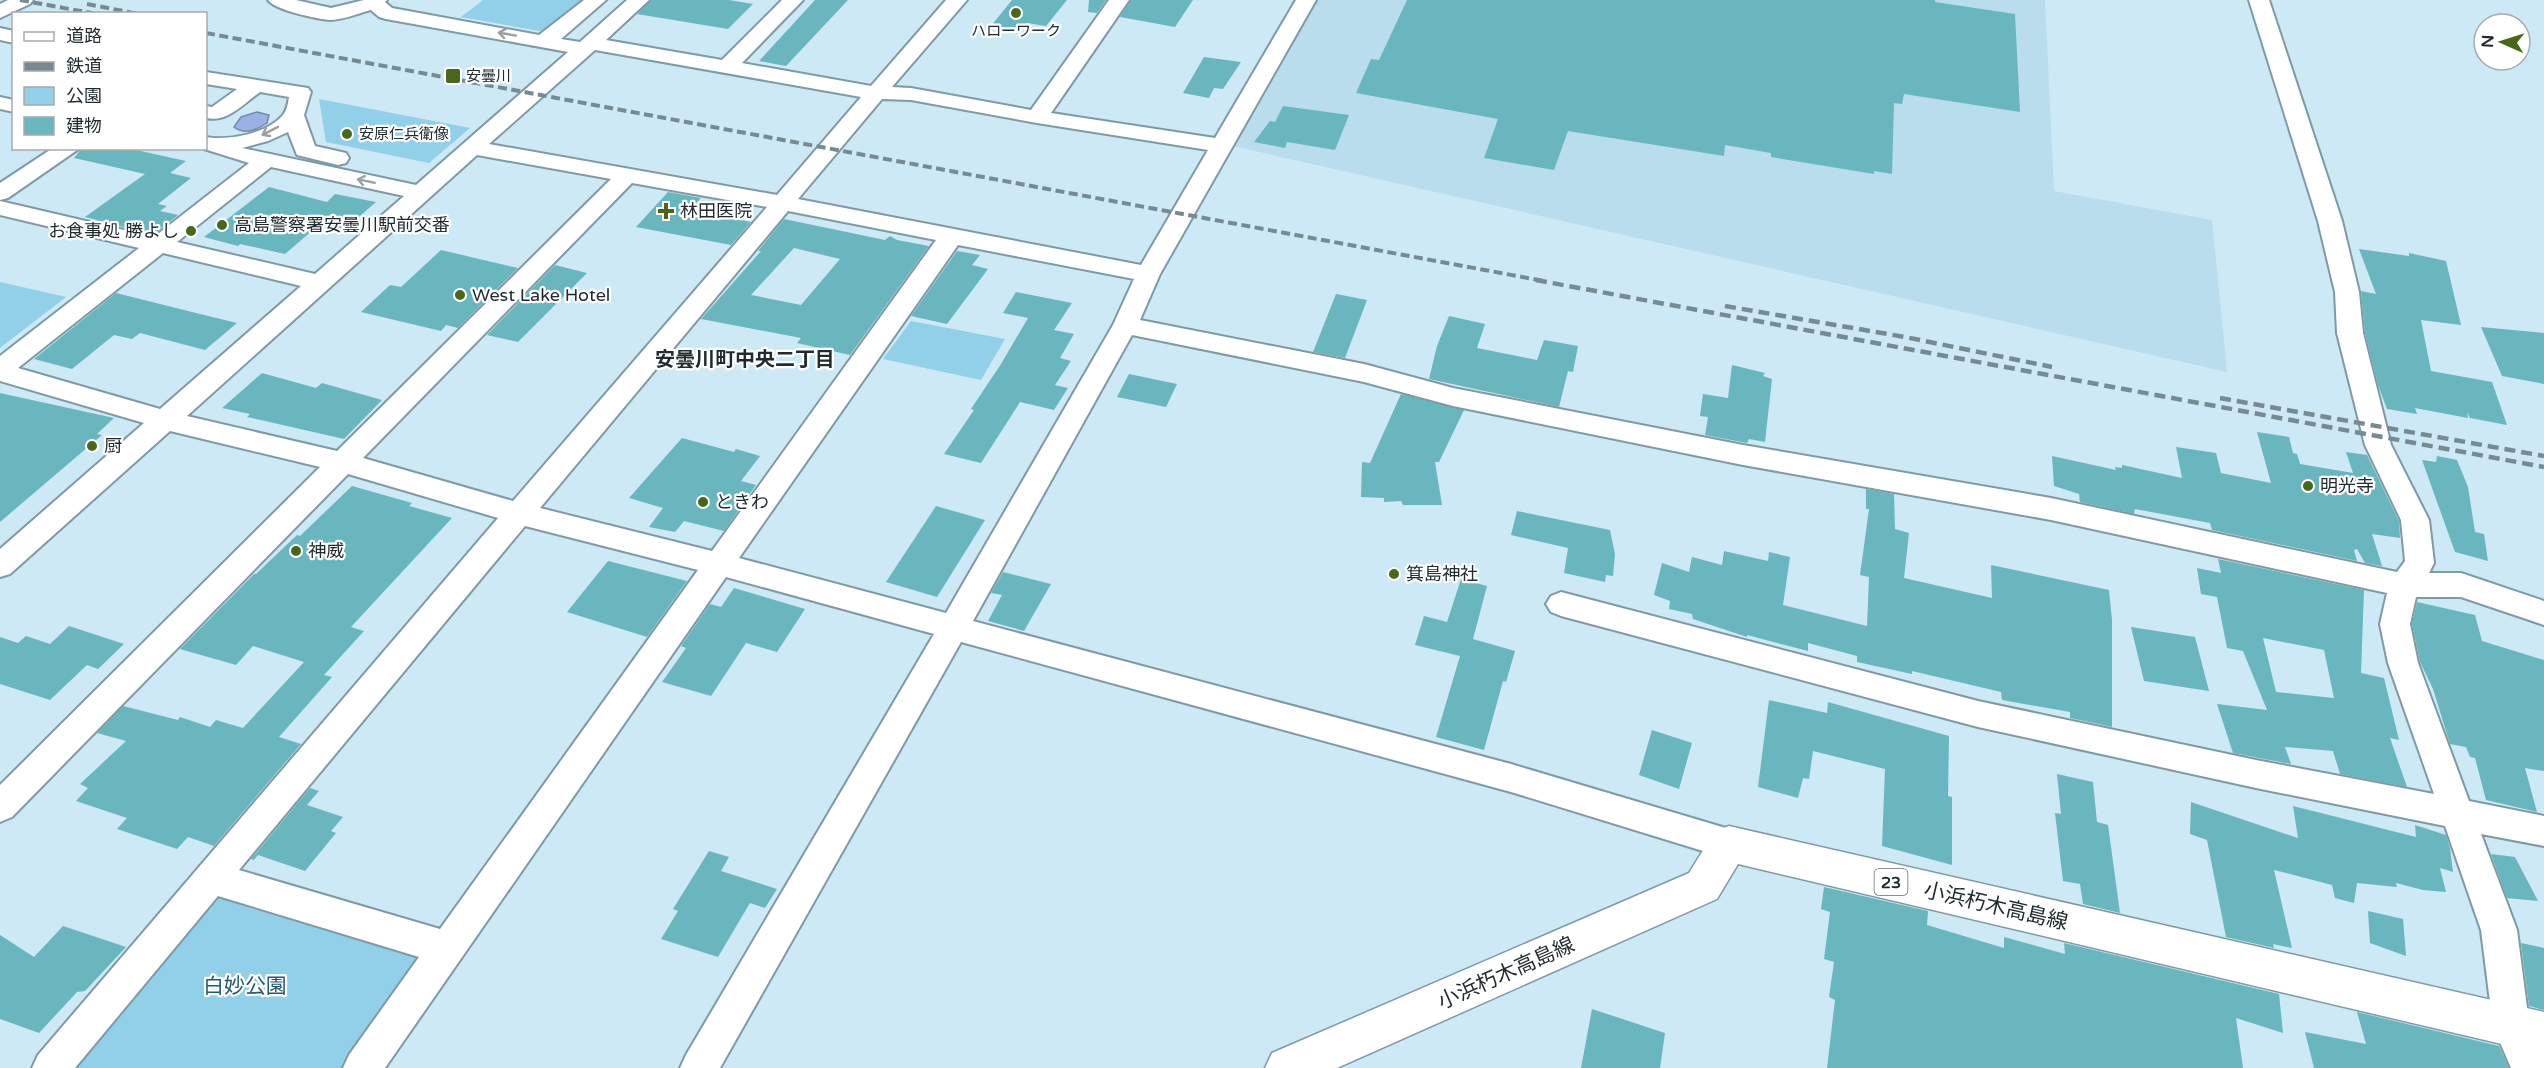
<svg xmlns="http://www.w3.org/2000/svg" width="2544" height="1068" viewBox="0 0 2544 1068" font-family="'Varela Round','Noto Sans JP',sans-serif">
	<rect width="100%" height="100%" fill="#cce9f5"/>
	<path fill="#b9ddec" d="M1314,0H2045L2054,191L2212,220L2227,372L1233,146Z"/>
	<g fill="#92cfe9">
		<path d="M483,0H584L545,32L461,17Z"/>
		<path d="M319,99L470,128L429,163L326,142Z"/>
		<path d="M0,282L66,297L0,348Z"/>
		<path d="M911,321L1005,339L981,380L883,359Z"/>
		<path d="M217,892L426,958L348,1068H70Z"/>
	</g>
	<path fill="#99b1e4" stroke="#7589ae" stroke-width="1.5" d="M257,112L269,115L267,123C257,130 244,135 234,127L241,117Z"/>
	<g fill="#69b6bf" fill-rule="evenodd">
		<path d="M651,0H729L753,4L728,29L637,14Z"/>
		<path d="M815,0H848L786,66L759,61Z"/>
		<path d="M1012,0H1067L1046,26L1027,23L1018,31L991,26Z"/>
		<path d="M1089,0H1106L1097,13L1088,12Z"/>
		<path d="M1131,0H1193L1175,27L1120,17Z"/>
		<path d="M1407,0H1935V2L2015,14L2020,112L1904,94L1902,104L1894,103L1892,174L1874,171V174L1771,157V153L1725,145L1724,156L1568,131L1554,170L1484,158L1498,119L1356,93L1371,59L1379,60Z"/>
		<path d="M1204,57L1241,62L1223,89L1214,88L1209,98L1183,93Z"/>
		<path d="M1283,106L1349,115L1335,150L1287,142L1285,148L1254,142L1270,121L1275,122Z"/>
		<path d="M82,148H127L186,161L170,173L191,178L158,204L167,206L160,211L178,215L153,235L85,217L145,174L74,158Z"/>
		<path d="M269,187L327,202L335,194L376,202L345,229L320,224L285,254L240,244L238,246L204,237Z"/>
		<path d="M668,192L701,198L690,210L751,222L731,245L636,227Z"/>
		<path d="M784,219L885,240L890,236L897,240L929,246L850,355L797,343L801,338L701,319L761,251H758ZM794,248L840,259L801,305L751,295Z"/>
		<path d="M2359,249L2409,256V253L2446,261L2461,325L2421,320L2431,371L2492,382L2507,425L2470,418L2467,412L2468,418L2415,408L2417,414L2387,409L2378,385L2365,333L2361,291L2376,294Z"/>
		<path d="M441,250L518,268L458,328L446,325L441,331L361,312L390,285L401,287Z"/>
		<path d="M957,251L980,255L972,265L988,269L947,324L911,316Z"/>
		<path d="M555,265L587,273L518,342L487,335Z"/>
		<path d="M1016,292L1072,303L1054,330L1074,334L1060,358L1071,361L1055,385L1068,388L1054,410L1020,402L981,463L944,454L974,410L971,409L1001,364L1028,318L1003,313Z"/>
		<path d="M116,293L196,313L237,323L205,350L140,333L132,339L114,335L72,369L34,359Z"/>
		<path d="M1336,294L1367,300L1345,358L1313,352Z"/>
		<path d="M1449,316L1485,324L1477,348L1537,360L1544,340L1578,346L1573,372L1568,371L1559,407L1429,379L1437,346Z"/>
		<path d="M2481,327L2544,333V384L2502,376Z"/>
		<path d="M1732,365L1765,373L1763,376L1772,379L1765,442L1749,439L1747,443L1705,435L1708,417L1700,416L1703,394L1728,398Z"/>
		<path d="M262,373L316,388L322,383L382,400L344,439L247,417L250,414L222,408Z"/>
		<path d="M1129,374L1177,384L1166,407L1117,397Z"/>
		<path d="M0,393L114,418L97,434L102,435L0,522Z"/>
		<path d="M1401,394L1464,410L1439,462H1435L1442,505H1403L1401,501L1384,502V498L1361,497L1362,462L1370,463Z"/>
		<path d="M2257,432L2289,437L2293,453L2297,454L2300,464L2353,473L2346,452L2367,455L2399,521L2400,538L2372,534L2382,566L2365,563L2357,549L2354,550L2357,561L2212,530L2210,523L2135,509L2134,514L2080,502L2079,494L2054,486L2052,456L2116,470L2115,467L2122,468V465L2182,478L2176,447L2216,453L2221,473L2271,483Z"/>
		<path d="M682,438L734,452L736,449L760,456L741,481L756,485L724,531L684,521L675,532L649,527L663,508L629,498Z"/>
		<path d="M2437,456L2457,460L2468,487L2475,532L2484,534L2488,561L2455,552L2422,460L2436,462Z"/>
		<path d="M352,486L412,503L409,506L452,518L351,627L364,631L324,675L332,677L279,737L301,744L214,846L188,837L177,849L117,829L127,818L76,801L88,788L80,784L126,741L97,733L123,706L178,720L180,717L210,727L216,720L243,728L304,662L253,646L236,665L180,649L254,574H256L297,535L300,536Z"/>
		<path d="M1866,489L1894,494L1895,529L1909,533L1904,578L1992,598L1991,565L2109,590L2112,620V727L2070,718V712L2002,700L2001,692L1912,671V674L1857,662V656L1808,643V651L1747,635V637L1693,619L1692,614L1669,609L1670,601L1654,595L1662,563L1689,572L1692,557L1722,565L1724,551L1768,561L1769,552L1790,557L1783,605L1867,626L1869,577L1860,575L1869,509H1866Z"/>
		<path d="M936,506L985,520L937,597L886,582Z"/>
		<path d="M1517,511L1610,530L1615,554L1613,576L1606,575L1605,582L1564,573L1568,548L1511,535Z"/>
		<path d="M2218,559L2364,590L2361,673L2384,678L2399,740L2390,738L2407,787L2340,774L2333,751L2285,747L2291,764L2233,753L2217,704L2267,710L2243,651L2227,648L2217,597L2201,594L2197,568L2221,573ZM2263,638L2324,650L2334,698L2276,692Z"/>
		<path d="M608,561L687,581L647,637L567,612Z"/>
		<path d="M1003,572L1051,584L1024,631L988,621L1002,595L991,593Z"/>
		<path d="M1461,579L1487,586L1473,639L1515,651L1506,682L1503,681L1484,750L1436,737L1460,656L1415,645L1424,616L1447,622Z"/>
		<path d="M734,588L805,609L777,652L746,643L711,696L662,682L686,648L681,646L710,604L721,607Z"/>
		<path d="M2417,602L2475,615L2482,641L2544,660V771L2525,768L2537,812L2486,800L2475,758L2470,757L2466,747L2450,744L2433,689L2420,662L2412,624Z"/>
		<path d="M69,626L124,644L98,669L87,665L50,700L0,684V637L18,643L26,636L50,644Z"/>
		<path d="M2131,627L2195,637L2209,691L2144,681Z"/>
		<path d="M1769,700L1827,713L1828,702L1949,736L1948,796L1952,797V865L1882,846L1885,769L1813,751L1809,779L1803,778L1798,798L1758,787Z"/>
		<path d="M1652,730L1692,743L1679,789L1639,775Z"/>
		<path d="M2057,774L2093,782L2097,822L2108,825L2120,913L2083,904L2080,884L2063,881L2055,813L2061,814Z"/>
		<path d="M310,788L319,791L307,805L343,817L331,831L336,833L305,871L258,855L254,860L251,859Z"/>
		<path d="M2191,802L2298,838L2293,806L2416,837L2415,825L2446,835L2450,848L2453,872L2440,868L2446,892L2423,890L2396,883L2397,887L2357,883L2354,903L2335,898L2332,885L2274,870L2292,948L2273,944L2274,948L2226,937L2207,840L2190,834Z"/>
		<path d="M709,851L729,857L721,871L777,889L765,908L750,903L718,957L661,939L678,911L673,909Z"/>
		<path d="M2491,854L2515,857L2538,901L2507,898Z"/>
		<path d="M1824,887L1928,911L1927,925L2004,948V937L2065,954L2064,943L2279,994L2283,1033L2236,1018L2243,1068H1827L1835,1000L1829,997L1834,962L1824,959L1830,912L1821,909Z"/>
		<path d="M2368,911L2403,919L2406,956L2370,943Z"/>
		<path d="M63,926L126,947L85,991L77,992L39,1033L0,1019V935L34,957Z"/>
		<path d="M2521,943L2544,948V1010L2529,1006Z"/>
		<path d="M1592,1009L1665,1033L1660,1068H1581Z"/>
		<path d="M2357,1012L2499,1046L2509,1068H2314L2305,1032L2366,1044Z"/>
	</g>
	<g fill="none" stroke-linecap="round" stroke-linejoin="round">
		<g stroke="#7f99a5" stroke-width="4">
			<g id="minor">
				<path d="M8,0H33L30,4L0,18V4Z"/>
				<path d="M268,0H296L331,8L364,0H387L385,2L392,8L539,35L584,0H606L561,39L580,42L627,0H649L606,40L722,60L782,0H803L742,63L871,86L946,0H967L892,87L911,88L1031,110L1109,0H1129L1051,113L1215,138L1296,0H1316L1160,274L1140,320L1364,364L1453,388L1743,445L2051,498L2397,572L2405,561L2401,520L2365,445L2337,333L2335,292L2318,221L2249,0H2269L2342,221L2359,292L2363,333L2391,445L2429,520L2434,563L2429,573H2461L2544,601V625L2461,597H2416L2410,624L2418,663L2469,801L2544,816V846L2481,834L2517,930L2529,1023L2544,1054V1068H2511L2493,1026L2481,930L2445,826L2256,788L1978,727L1561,616L1551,612L1546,604L1551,596L1561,592L1978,701L2256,760L2434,794L2388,663L2380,624L2387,593L2051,520L1743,465L1453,406L1364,382L1132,335L973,621L1511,764L1729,829L1741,833L1746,844L1741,855L1729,859L1511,792L961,642L720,1068H680L686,1055L934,634L726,577L385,1068H343L349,1055L419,957L218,896L75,1068H32L38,1055L498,518L348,474L12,817L0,822V785L320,467L170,431L10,574L0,577V549L144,423L0,381V356L139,248L0,215V201L154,237L249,163L201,148H206V137C228,141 267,134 283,115C287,110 288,103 289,97L260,92C243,104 227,123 206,118V106L212,107L237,89L206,84V72L308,88L311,92L304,115L315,146L346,153L349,158L346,163L338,165L297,155L288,132L268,141L242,148L416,185L568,52L386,19L379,17L371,10C359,13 343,20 330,20C317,19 275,10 268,0ZM595,50L861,97L777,195L489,144ZM882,99L911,100L1037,123L1208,150L1141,265L798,199ZM477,155L611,179L337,451L187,416ZM271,167L404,196L315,274L177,242ZM632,183L767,207L513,501L363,458ZM788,211L936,240L712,551L540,508ZM958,245L1134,279L1113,325L946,613L739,558ZM163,253L301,286L160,409L18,368ZM525,526L698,570L440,929L239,870Z"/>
				<path d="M0,28L14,31V43L0,40Z"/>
				<path d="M0,97L14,100V112L0,109Z"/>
				<path d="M53,148H80L8,198L0,200V183Z"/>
			</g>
		</g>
		<g stroke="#7f99a5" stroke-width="3">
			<path id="major" d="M1729,826L2544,1012V1054L1738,864L1717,899L1337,1068H1265L1272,1053L1689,873L1715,831Z"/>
		</g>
		<use href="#minor" fill="#fff" fill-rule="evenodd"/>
		<use href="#major" fill="#fff" fill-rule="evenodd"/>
		<g stroke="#768a92" stroke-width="4" stroke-dasharray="9 4.5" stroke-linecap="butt">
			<path d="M20,0L97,14"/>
			<path d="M87,4L139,14"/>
			<path d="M206,33L1544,281"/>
		</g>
		<g stroke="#768a92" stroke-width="4.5" stroke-dasharray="11 6" stroke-linecap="butt">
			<path d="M1536,280L2544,467"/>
			<path d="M1725,306L1905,337L2052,367"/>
			<path d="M2220,398L2544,456"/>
		</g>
	</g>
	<defs><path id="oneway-shaft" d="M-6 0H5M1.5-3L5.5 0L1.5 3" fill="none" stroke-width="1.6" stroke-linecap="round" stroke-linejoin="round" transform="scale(1.5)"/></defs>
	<g stroke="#9ba0a2">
		<use href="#oneway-shaft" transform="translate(507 34) rotate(-170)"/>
		<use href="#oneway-shaft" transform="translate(270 131) rotate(153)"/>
		<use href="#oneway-shaft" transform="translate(366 181) rotate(-168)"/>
	</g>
	<g fill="#4a6719" stroke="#fff" stroke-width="2">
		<circle cx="1016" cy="13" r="6"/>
		<rect x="445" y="68" width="16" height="16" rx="3"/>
		<circle cx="347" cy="134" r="6"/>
		<path d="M663 202h6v6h6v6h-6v6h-6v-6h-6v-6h6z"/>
		<circle cx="222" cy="225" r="6"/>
		<circle cx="191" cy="231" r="6"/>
		<circle cx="460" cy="295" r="6"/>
		<circle cx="92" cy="446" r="6"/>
		<circle cx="2308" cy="486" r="6"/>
		<circle cx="703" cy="502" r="6"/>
		<circle cx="296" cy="551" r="6"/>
		<circle cx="1394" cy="574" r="6"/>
	</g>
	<g text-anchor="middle" stroke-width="4.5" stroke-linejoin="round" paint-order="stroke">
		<g font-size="15" fill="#212c31" stroke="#fff" text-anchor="start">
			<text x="1016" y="36" text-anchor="middle">ハローワーク</text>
			<text x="466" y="81">安曇川</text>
			<text x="359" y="139">安原仁兵衛像</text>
		</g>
		<rect fill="#fff" stroke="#646b6f" stroke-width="1.5" x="1874.5" y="869" width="33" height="26" rx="4.5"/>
		<g font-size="16" font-weight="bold" fill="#212c31">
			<text x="1891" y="888">23</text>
		</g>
		<g font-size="18" fill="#212c31" stroke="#fff" text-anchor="start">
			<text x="680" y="217">林田医院</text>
			<text x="234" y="231">高島警察署安曇川駅前交番</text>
			<text x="179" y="237" text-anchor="end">お食事処 勝よし</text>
			<text x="472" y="301">West Lake Hotel</text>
			<text x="104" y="452">厨</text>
			<text x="2320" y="492">明光寺</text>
			<text x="715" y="508">ときわ</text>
			<text x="308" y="557">神威</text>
			<text x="1406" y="580">箕島神社</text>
		</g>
		<g font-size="20" font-weight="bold" fill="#212c31" stroke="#fff">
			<text x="745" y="366">安曇川町中央二丁目</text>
		</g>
		<g font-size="21" fill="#212c31" stroke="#fff">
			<text transform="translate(1996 906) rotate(13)" y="7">小浜朽木高島線</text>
			<text transform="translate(1506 973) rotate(-24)" y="7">小浜朽木高島線</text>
		</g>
		<g font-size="21" fill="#265b6f" stroke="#fff">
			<text x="245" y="993">白妙公園</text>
		</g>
	</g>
	<rect x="12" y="12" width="195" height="138" fill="#ffffff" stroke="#a6abad" stroke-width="1.5"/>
	<rect x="24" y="32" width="30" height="9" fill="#ffffff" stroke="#a6abad" stroke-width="1.5"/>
	<text x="66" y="42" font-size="18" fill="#212c31">道路</text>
	<rect x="24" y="62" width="30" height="9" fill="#768a92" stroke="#a6abad" stroke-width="1.5"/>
	<text x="66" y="72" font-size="18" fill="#212c31">鉄道</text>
	<rect x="24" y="87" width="30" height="18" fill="#92cfe9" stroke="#a6abad" stroke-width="1.5"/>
	<text x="66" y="102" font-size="18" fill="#212c31">公園</text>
	<rect x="24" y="117" width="30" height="18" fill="#69b6bf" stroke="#a6abad" stroke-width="1.5"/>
	<text x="66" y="132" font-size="18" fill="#212c31">建物</text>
	<g transform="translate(2502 42) rotate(273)"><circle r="28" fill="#ffffff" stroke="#a6abad" stroke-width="1.5"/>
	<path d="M0-4.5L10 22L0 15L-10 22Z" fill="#4a6719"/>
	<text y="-9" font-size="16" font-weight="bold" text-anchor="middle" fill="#212c31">N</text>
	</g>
</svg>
